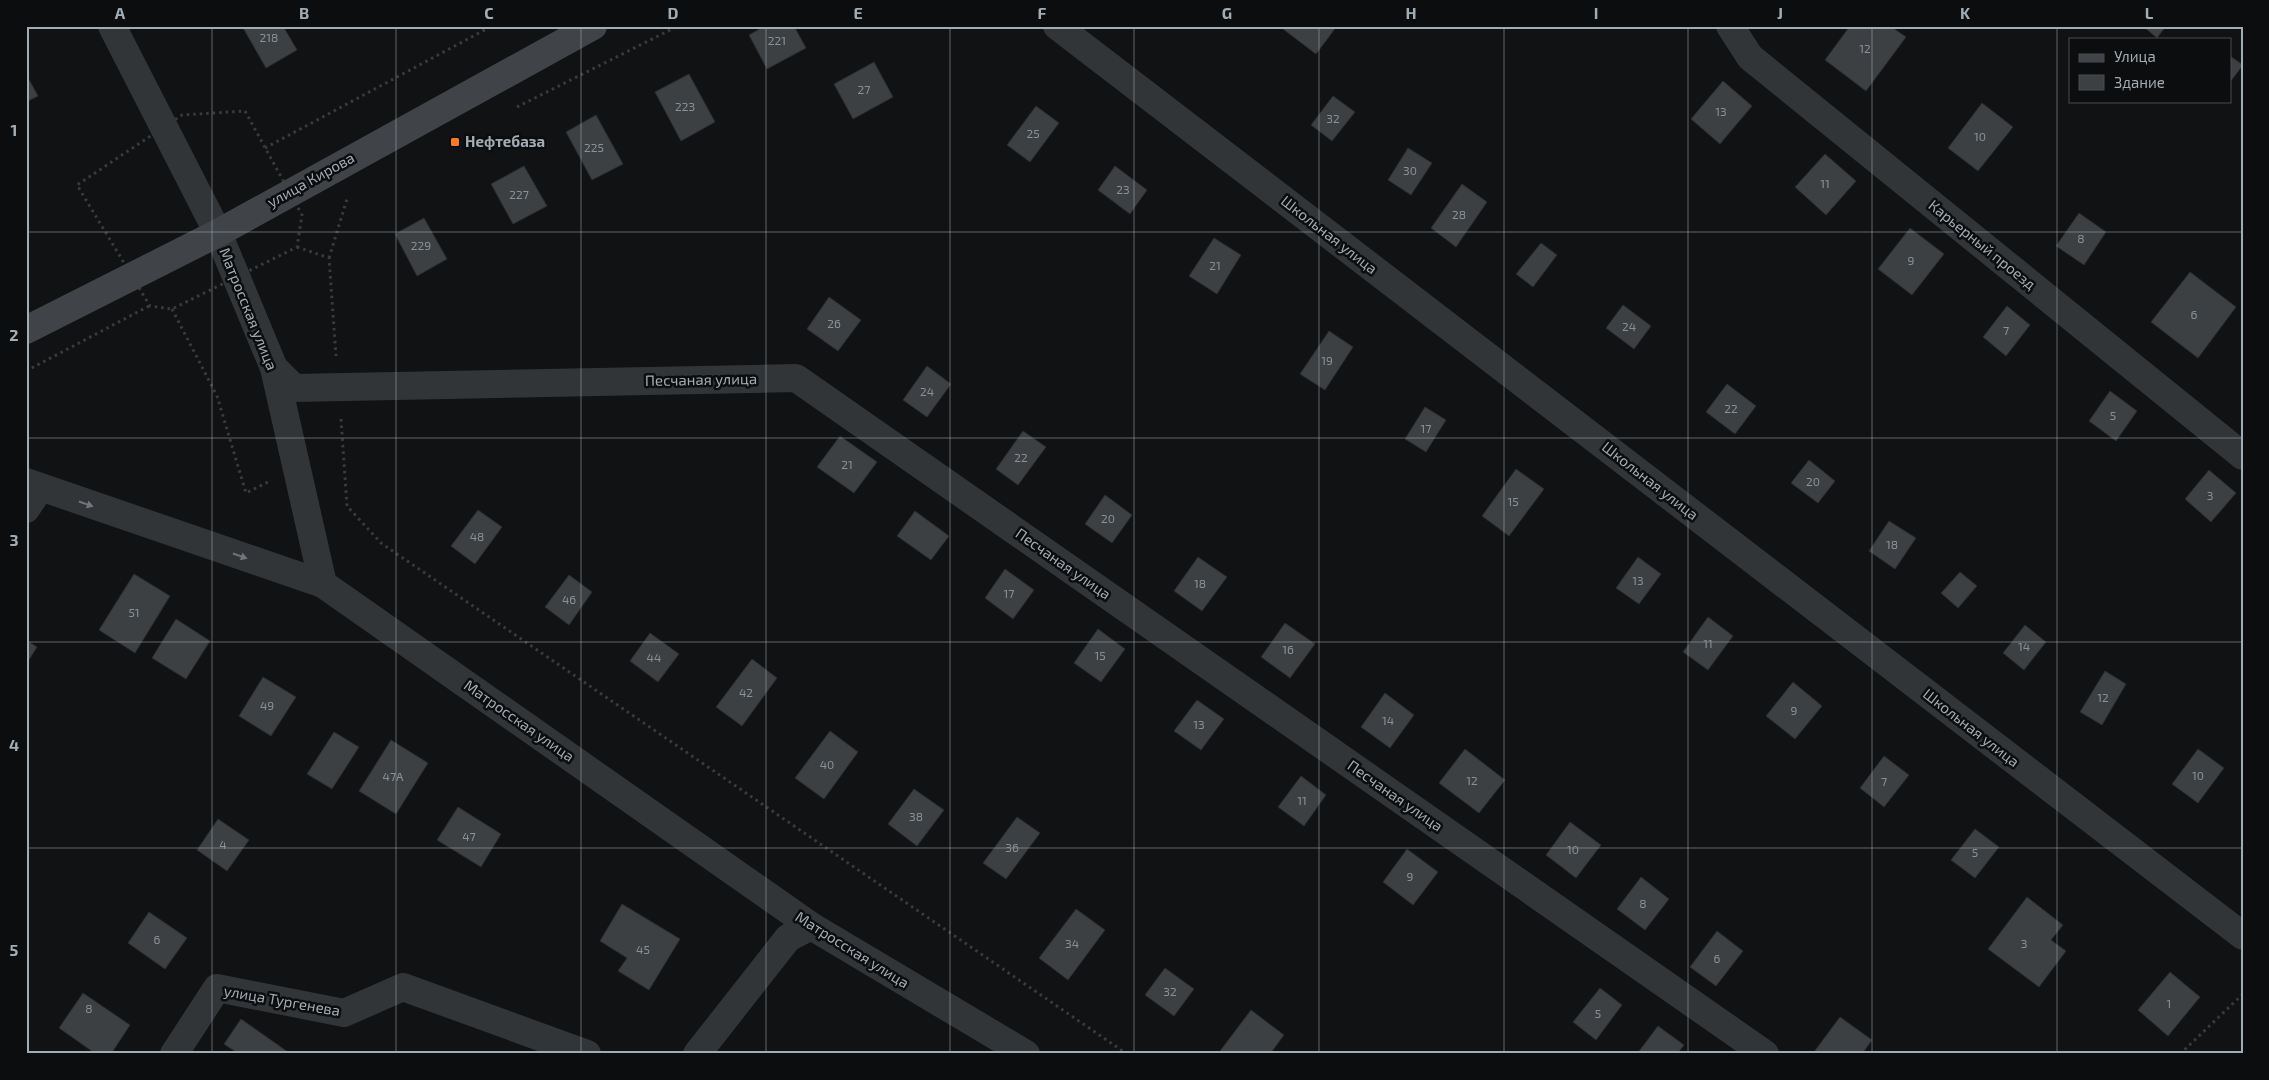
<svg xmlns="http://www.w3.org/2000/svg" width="2269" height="1080" viewBox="0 0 2269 1080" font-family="'Exo 2',sans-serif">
	<rect width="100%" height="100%" fill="#111213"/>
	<g fill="#3d4043" stroke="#2b2c2f">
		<path d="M242,26H283L297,50L266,68Z"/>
		<path d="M765,26H794L806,48L767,69L749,35Z"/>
		<path d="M1279,26H1337L1316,54Z"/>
		<path d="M1850,26H1890L1906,37L1866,91L1825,60Z"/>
		<path d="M2143,26H2166L2157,38Z"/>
		<path d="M2230,56L2243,65L2230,82Z"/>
		<path d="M874,62L893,97L853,119L834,84Z"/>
		<path d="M26,74L38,96L26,102Z"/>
		<path d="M689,74L715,122L681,141L655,92Z"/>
		<path d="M1723,81L1752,106L1720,144L1691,119Z"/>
		<path d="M1333,96L1355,112L1332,141L1311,125Z"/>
		<path d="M1982,103L2013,127L1978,171L1948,148Z"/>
		<path d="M1036,106L1059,123L1030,162L1007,145Z"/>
		<path d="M596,115L623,164L592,180L566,132Z"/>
		<path d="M1408,148L1432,163L1411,195L1388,180Z"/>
		<path d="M1825,154L1856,181L1826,215L1795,187Z"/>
		<path d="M524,166L547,206L513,224L491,184Z"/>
		<path d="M1115,166L1147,190L1130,214L1098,190Z"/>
		<path d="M1462,184L1487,202L1456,247L1431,228Z"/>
		<path d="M2079,213L2106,232L2084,265L2056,246Z"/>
		<path d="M424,218L447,259L417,276L395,234Z"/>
		<path d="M1910,228L1944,254L1912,295L1878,269Z"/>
		<path d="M1214,238L1241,255L1217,294L1189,276Z"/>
		<path d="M1541,243L1557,255L1533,287L1516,274Z"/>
		<path d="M2190,272L2236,307L2198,358L2151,322Z"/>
		<path d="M829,297L861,320L838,351L807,329Z"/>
		<path d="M1623,305L1651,326L1634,349L1606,328Z"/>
		<path d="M2007,306L2030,325L2006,356L1983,337Z"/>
		<path d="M1329,331L1353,347L1325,390L1300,374Z"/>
		<path d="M927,366L951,384L927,417L903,400Z"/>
		<path d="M1727,384L1756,406L1735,434L1706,412Z"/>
		<path d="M2110,391L2137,411L2116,441L2089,421Z"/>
		<path d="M1425,407L1446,420L1426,452L1405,439Z"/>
		<path d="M1023,431L1046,447L1018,485L996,469Z"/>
		<path d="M840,436L877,462L854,493L817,467Z"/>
		<path d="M1809,460L1835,481L1818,503L1791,483Z"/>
		<path d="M1516,469L1544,489L1509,536L1482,516Z"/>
		<path d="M2209,470L2236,493L2211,522L2185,499Z"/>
		<path d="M1105,495L1132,515L1112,543L1085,524Z"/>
		<path d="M478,510L502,527L475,564L451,546Z"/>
		<path d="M915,511L949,536L931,560L897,536Z"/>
		<path d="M1889,521L1916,538L1895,569L1869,551Z"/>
		<path d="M1198,557L1227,577L1202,611L1174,591Z"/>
		<path d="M1638,557L1661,574L1639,604L1616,588Z"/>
		<path d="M1005,569L1034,590L1013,619L985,598Z"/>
		<path d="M1960,572L1977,586L1958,608L1941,593Z"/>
		<path d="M134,574L170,596L135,653L99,630Z"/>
		<path d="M569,575L592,592L569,625L545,607Z"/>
		<path d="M1708,617L1733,636L1708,670L1683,652Z"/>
		<path d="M176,619L210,641L186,679L152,658Z"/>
		<path d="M1285,623L1315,644L1290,678L1261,657Z"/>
		<path d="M2025,625L2046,642L2024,670L2003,653Z"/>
		<path d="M1098,629L1125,649L1101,682L1074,663Z"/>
		<path d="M650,633L679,654L658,682L630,661Z"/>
		<path d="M26,640L37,647L27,663H26Z"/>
		<path d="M752,659L777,678L742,726L716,707Z"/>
		<path d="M2105,671L2126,684L2102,725L2080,712Z"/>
		<path d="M263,677L296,697L271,736L239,716Z"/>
		<path d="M1793,682L1822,706L1795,739L1766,716Z"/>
		<path d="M1385,693L1414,715L1390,748L1361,727Z"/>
		<path d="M1197,700L1224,719L1201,750L1174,731Z"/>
		<path d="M830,731L858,752L824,799L795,778Z"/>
		<path d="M334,732L359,747L332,789L307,774Z"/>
		<path d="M391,740L428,763L396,814L359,791Z"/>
		<path d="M1465,749L1505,780L1479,813L1439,783Z"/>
		<path d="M2198,749L2224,768L2198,803L2172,784Z"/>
		<path d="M1884,756L1909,775L1884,807L1860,788Z"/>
		<path d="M1301,776L1326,795L1304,826L1278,807Z"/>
		<path d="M914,789L944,810L917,846L888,824Z"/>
		<path d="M458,807L501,834L481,867L437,840Z"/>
		<path d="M1017,817L1040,833L1006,879L983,863Z"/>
		<path d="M218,819L249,840L227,871L197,850Z"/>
		<path d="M1570,822L1601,845L1576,878L1546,855Z"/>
		<path d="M1975,829L1999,847L1975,878L1951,860Z"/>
		<path d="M1407,849L1438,872L1413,905L1383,882Z"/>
		<path d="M1641,877L1669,899L1645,930L1617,909Z"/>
		<path d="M2027,897L2063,925L2051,940L2066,951L2039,987L1988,949Z"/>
		<path d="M622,904L680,939L649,990L618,971L627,958L600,941Z"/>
		<path d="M1076,909L1105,930L1068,980L1039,958Z"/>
		<path d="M149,912L187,938L165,969L128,943Z"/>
		<path d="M1717,931L1743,951L1716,986L1690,967Z"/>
		<path d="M1165,968L1194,989L1174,1016L1145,995Z"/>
		<path d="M2170,972L2200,997L2168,1036L2138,1010Z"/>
		<path d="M1600,988L1622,1005L1596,1040L1573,1022Z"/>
		<path d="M83,993L130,1025L111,1054H96L59,1028Z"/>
		<path d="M1251,1010L1284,1035L1270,1054H1224L1220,1051Z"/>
		<path d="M1840,1017L1872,1040L1862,1054H1816L1814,1052Z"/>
		<path d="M241,1019L288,1052L287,1054H239L224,1044Z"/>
		<path d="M1658,1026L1684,1045L1677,1054H1637Z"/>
	</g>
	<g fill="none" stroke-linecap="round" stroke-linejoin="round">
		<g stroke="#383c3f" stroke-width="3" stroke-dasharray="2.5 4" stroke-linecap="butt">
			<path d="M517,107L678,26"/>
			<path d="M245,111L302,215L297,247L172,309L150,306L77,185L182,115Z"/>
			<path d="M265,148L492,26"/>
			<path d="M297,247L329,258L336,356"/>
			<path d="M329,258L347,199"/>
			<path d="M172,309L217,396L246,493L268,482"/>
			<path d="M26,371L149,306"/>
			<path d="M341,419L347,506L381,543L1127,1054"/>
			<path d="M2180,1054L2243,994"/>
		</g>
		<g stroke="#323538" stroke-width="28">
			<path d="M112,26L218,233L274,368L323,584L811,926L1026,1054"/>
			<path d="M1057,26L2243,936"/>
			<path d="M1730,26L1750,57L2243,456"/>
			<path d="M274,368L294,388L796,378L1765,1054"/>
			<path d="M26,482L323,584"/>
			<path d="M26,509L40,488"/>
			<path d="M174,1054L217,988L344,1013L403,987L587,1054"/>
			<path d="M697,1054L788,938L811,926"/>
		</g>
		<path stroke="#404448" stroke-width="28" d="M26,330L218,233L593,26"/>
	</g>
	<defs><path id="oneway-solid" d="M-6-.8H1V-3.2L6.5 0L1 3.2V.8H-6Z" transform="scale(1.25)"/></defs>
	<g fill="#70767c">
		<use href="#oneway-solid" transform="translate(86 504) rotate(19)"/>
		<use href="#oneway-solid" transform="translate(240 556) rotate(19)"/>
	</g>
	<path fill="none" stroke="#a2acb4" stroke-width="1" stroke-opacity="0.55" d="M212,26V1054M396,26V1054M581,26V1054M766,26V1054M950,26V1054M1134,26V1054M1319,26V1054M1504,26V1054M1688,26V1054M1872,26V1054M2057,26V1054M26,232H2243M26,438H2243M26,642H2243M26,848H2243"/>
	<rect fill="#fa7a23" stroke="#0c0d0e" stroke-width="2" x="450" y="137" width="10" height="10" rx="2.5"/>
	<g text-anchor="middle" stroke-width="5" stroke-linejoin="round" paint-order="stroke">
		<g font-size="12" fill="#899198">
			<text x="269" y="42">218</text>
			<text x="777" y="45">221</text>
			<text x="1865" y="53">12</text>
			<text x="864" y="94">27</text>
			<text x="685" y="111">223</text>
			<text x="1721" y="116">13</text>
			<text x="1333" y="123">32</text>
			<text x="1033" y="138">25</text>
			<text x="1980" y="141">10</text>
			<text x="594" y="152">225</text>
			<text x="1410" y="175">30</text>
			<text x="1825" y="188">11</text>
			<text x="1123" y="194">23</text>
			<text x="519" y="199">227</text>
			<text x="1459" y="219">28</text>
			<text x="2081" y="243">8</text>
			<text x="421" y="250">229</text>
			<text x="1911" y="265">9</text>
			<text x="1215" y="270">21</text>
			<text x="2194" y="319">6</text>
			<text x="834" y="328">26</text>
			<text x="1629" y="331">24</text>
			<text x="2006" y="335">7</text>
			<text x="1327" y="365">19</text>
			<text x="927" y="396">24</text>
			<text x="1731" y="413">22</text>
			<text x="2113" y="420">5</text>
			<text x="1426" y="433">17</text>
			<text x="1021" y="462">22</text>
			<text x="847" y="469">21</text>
			<text x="1813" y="486">20</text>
			<text x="2210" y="500">3</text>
			<text x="1513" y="506">15</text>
			<text x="1108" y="523">20</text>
			<text x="477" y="541">48</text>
			<text x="1892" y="549">18</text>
			<text x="1638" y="585">13</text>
			<text x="1200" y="588">18</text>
			<text x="1009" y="598">17</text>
			<text x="569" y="604">46</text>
			<text x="134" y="617">51</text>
			<text x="1708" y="648">11</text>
			<text x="2024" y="651">14</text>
			<text x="1288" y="654">16</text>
			<text x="1100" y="660">15</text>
			<text x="654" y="662">44</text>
			<text x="746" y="697">42</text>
			<text x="2103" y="702">12</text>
			<text x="267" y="710">49</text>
			<text x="1794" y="715">9</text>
			<text x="1388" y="725">14</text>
			<text x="1199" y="729">13</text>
			<text x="827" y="769">40</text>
			<text x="2198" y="780">10</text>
			<text x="393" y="781">47А</text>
			<text x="1472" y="785">12</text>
			<text x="1884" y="786">7</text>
			<text x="1302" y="805">11</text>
			<text x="916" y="821">38</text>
			<text x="469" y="841">47</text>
			<text x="223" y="849">4</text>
			<text x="1012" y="852">36</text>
			<text x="1573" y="854">10</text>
			<text x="1975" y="857">5</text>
			<text x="1410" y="881">9</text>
			<text x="1643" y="908">8</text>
			<text x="157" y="944">6</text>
			<text x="1072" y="948">34</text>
			<text x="2024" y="948">3</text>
			<text x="643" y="954">45</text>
			<text x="1717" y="963">6</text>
			<text x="1170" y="996">32</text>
			<text x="2169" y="1008">1</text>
			<text x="89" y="1013">8</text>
			<text x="1598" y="1018">5</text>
		</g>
		<g font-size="15" font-weight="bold" fill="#a2acb4" stroke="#0c0d0e" text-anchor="start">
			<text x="465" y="147">Нефтебаза</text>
		</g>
		<g font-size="15" fill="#a2acb4" stroke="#0c0d0e">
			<text transform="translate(311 180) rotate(-29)" y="5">улица Кирова</text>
			<text transform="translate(1329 235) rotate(38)" y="5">Школьная улица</text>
			<text transform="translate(1982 245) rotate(39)" y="5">Карьерный проезд</text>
			<text transform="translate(248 309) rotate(68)" y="5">Матросская улица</text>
			<text transform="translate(701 380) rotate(-1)" y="5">Песчаная улица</text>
			<text transform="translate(1650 481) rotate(38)" y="5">Школьная улица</text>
			<text transform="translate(1063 564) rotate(35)" y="5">Песчаная улица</text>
			<text transform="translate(519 721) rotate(35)" y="5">Матросская улица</text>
			<text transform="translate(1971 728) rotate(38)" y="5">Школьная улица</text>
			<text transform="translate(1395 796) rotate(35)" y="5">Песчаная улица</text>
			<text transform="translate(852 950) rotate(32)" y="5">Матросская улица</text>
			<text transform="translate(282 1001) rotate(10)" y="5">улица Тургенева</text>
		</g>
	</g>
	<rect width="2269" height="1080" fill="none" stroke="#0c0d0e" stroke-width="55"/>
	<rect x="2069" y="38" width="162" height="65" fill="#0c0d0e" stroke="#484d50"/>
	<rect x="2079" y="54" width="25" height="8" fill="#404448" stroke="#484d50"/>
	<text x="2114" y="62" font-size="15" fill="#a2acb4">Улица</text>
	<rect x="2079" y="75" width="25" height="15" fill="#3d4043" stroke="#484d50"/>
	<text x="2114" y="88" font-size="15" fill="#a2acb4">Здание</text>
	<rect x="28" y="28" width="2214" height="1024" fill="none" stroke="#a2acb4" stroke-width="2"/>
	<g font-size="16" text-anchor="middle" font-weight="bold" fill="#a2acb4">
		<text x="120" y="19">A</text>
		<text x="304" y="19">B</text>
		<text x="489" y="19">C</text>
		<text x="673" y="19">D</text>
		<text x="858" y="19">E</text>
		<text x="1042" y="19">F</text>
		<text x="1227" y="19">G</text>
		<text x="1411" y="19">H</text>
		<text x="1596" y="19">I</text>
		<text x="1780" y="19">J</text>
		<text x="1965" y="19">K</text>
		<text x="2149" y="19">L</text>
		<text x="14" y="136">1</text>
		<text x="14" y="341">2</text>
		<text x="14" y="546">3</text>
		<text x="14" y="751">4</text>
		<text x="14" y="956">5</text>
	</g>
</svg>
